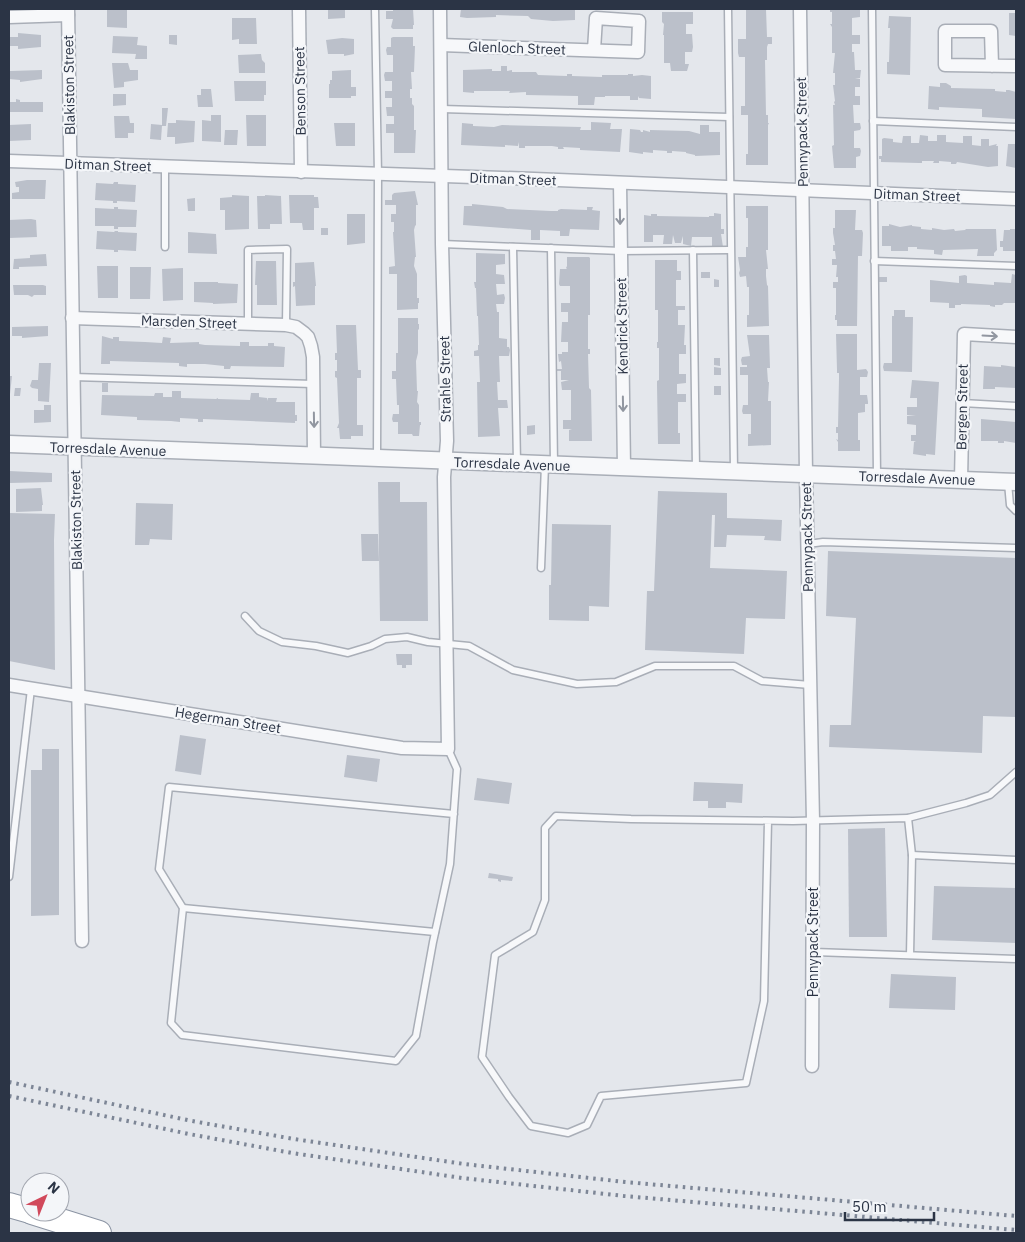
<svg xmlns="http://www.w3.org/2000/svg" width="1025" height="1242" viewBox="0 0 1025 1242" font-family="'IBM Plex Sans',sans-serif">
	<rect width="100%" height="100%" fill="#e4e7ec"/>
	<g fill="#bbc0ca">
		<path d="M107,9H127V28L107,27Z"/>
		<path d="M328,9H345V18L328,19Z"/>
		<path d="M393,9H413L414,25H413V29H393L391,27L393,19H386V11H393Z"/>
		<path d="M461,9H575V20L553,21L531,19L528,16L496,15V17L467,18L460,17Z"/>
		<path d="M746,9H766L767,37H772V44H768L767,47V60H765L766,115H768V123H769L768,125V165H746V154H748V115H741V106H745V57H739L738,53V39H746Z"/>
		<path d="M830,9L860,10V17L852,18V35H860V44H852V52H854L855,70H861L860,78L855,79H860V87H855V96H860V105H853L854,123H860L861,128L860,130L854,131V148H860L861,151L860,156L856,157V168H834L832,146L834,145L833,105H835L834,102L835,101L833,85H835V73H833L835,53H832V27L830,24H832V12H830Z"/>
		<path d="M662,12H693V24H686V34H692L693,47L692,52H685V64H689L687,71H671L670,63H664V35H663L664,24L662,22Z"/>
		<path d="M1009,13H1016V36L1009,35Z"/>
		<path d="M889,16L911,17L910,75L887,74V62H889L890,28H888Z"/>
		<path d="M232,18H256L257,44H239V39L232,40Z"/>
		<path d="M18,33L41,35V47L18,49V46H9V37H18Z"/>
		<path d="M169,35H177V45L169,44Z"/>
		<path d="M113,36L138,37L137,45L147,46V59H135L136,54L112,53Z"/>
		<path d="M393,37H413V46H415L414,72H411L412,89H410V98H412V104L414,106V130H416L415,153H394V133H386V124H394V116H387L386,107H392V98H385V91H392V81H385L384,75L385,72H393V55H387L386,50L387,47H391V38Z"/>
		<path d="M342,38L354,39V54L344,56V54H328L326,40Z"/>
		<path d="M261,54L262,60L265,63V73H239L238,55Z"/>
		<path d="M112,63H128L130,70H138V80L124,82V87L114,88Z"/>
		<path d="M501,66H507V71L512,70V72H536L538,75L567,76V74H572V76L602,77V75H628V74H633V76L642,75L651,76V99L639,98L638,96V100H630V96H605V97H595L594,105H578V96L526,95V92L509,93L510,91H474V93L463,92V70L492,69V71H501Z"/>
		<path d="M42,70V79L20,82V80L9,79L10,71Z"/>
		<path d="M351,70V87H356V96H351V98H329V84H330V80H332V71Z"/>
		<path d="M234,81H266V95H264V101H235Z"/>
		<path d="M940,83H946L951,86V88L995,89V91L1006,92V90H1009L1016,92V119L982,117V109L939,107V110L928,109L929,86L940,87Z"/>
		<path d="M201,89H211L213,107H198L197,95H201Z"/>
		<path d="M113,94H126V105L113,106Z"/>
		<path d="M16,99L20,100V102H43V112H9V102H16Z"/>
		<path d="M162,108H168L166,126H162Z"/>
		<path d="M211,115H221V142L202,141V120L211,121Z"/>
		<path d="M246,115H266V146H247Z"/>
		<path d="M114,116H129L130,123H134V133H128V138H115Z"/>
		<path d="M176,120L195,121L194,142L175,144V137H167L168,123H176Z"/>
		<path d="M591,122L611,123L610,129H622L620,152L580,150V148L563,147L564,149H558V147L552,146H525V148H519V142L518,146L505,145V147L461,145L462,123L473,124V126L494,127L502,125L581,127L580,130H591Z"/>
		<path d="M334,123H355V146H336Z"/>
		<path d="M31,124V140L9,141V125Z"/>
		<path d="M151,124L162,125L161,140L150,139Z"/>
		<path d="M700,125H709V132H720V155L695,156V155L686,153V152L672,151V153H667V151L653,150V153L643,152V154L629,152L630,129L640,130L641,132H643V130L650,132V130L689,131L700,134Z"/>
		<path d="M225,130H238L237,145H224Z"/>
		<path d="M920,135L928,136V141H937V135H946V142L963,143V136H972V145L981,146V139H989V146L997,144L996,146H998V166L988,167L957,162L956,164H951V162L939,161V163H933L934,161H922V163H919L881,162V159H879V156H882V139L884,138L893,139V142L902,143L903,136H911V143H919Z"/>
		<path d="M1008,144H1015L1016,147V168L1006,166Z"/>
		<path d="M27,180H46L45,199H12V193L19,192V187H16L15,182Z"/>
		<path d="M114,182H118V184L136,185L135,202L117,201V203H113V201L95,200L96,183L113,184Z"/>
		<path d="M415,191L418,205H416V225L415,226L414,230L416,257H415L414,266L417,274V298H419V303H418V309L397,310V274H389V267L395,266L393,232H394V222H391V214H396V205H385V200H392V195L394,193Z"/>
		<path d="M232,195L249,196V229L225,230V210H220V198L232,197Z"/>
		<path d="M265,195L281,196L282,224H270V229H258L257,196H265Z"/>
		<path d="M289,195H314V197H318L319,208H314V230H303L302,223H290Z"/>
		<path d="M195,198V211H188L187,199Z"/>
		<path d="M472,204L503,207L507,209L551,211H558V210L561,209L587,210V207H593L592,210L600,211L599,230L570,229L569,236H560V231L540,230V240H531V230L463,225L464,206H472Z"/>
		<path d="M746,206H768V250H766L768,269H766V276L767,285L768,286L769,326L747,327V315H749V287H747L746,276L740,277L739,273L740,270L738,257H746V247H748V218H746Z"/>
		<path d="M114,207H118V209L137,210L136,227H118V229H114V226H95V208L114,209Z"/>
		<path d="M835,210H856L855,230H862L863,233L862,256H858L857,326H837V320H835V315H836V288H833V282H838V277H836L837,265H832V259H836L835,251H833V245H835L833,233V228H835Z"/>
		<path d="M714,213L721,214V229H724V234H721L723,247L712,246V237H692L691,246L683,244V236L681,243H675L673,235L672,244H663L664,235H653V242H644V215L651,216V214H657V216L709,217V216H714Z"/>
		<path d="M347,214H365V243L347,245Z"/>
		<path d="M31,219L36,220L37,237L9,238V220Z"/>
		<path d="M889,224L900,227L912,225V226L921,227V229L932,230V228L944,230L954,229L955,231L965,230L966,229H996L997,250L994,253V256H977L978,249L943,250L942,255L934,254V250L917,249V247H908V251H891V246H882V226H889Z"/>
		<rect x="321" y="228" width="7" height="7"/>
		<path d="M1010,229H1016V251H1003V247H1000V241H1003L1004,230H1010Z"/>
		<path d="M97,231L114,232L115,231H118V232L137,233L136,251L118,250V252H114V250L96,249Z"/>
		<path d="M188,232L216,234L217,254L188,253Z"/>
		<path d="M476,253L505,254V264L496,265V274L504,275L505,284H496L497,295L504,294L505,298L504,304H496L497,312H499V338L507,339V347H509L510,350L509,356H499L500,382H497L498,400H507L508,408H498L500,436L478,437L477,382H480L479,356H474V351L478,350V345H479L478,316H477L476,288H475L474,282H476Z"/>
		<path d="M46,254L47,266L19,267V269H13L14,259L30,258V255Z"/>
		<path d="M567,257H589L590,258V315H588V349H590V354H588L589,388L591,390L592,441H569V430L572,429H563V420H571V390H562L561,382L569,380H561V371H557V369H562L561,361L559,362L558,354H562V352H568V342H561L562,322H568V312H561V303H570V286H560L559,284L560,269H567L566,268L567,266Z"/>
		<path d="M655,260H677V271H681V280H676V306H685V310H678V325H685L684,345H686V354H679V374H686V383L677,384V394H686V402H678V433H680V444H658L657,385V381L659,380V348H657V342H658V310H655Z"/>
		<path d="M256,261H276L277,305H257V285H255Z"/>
		<path d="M314,262L316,286H315V305L296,306L295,286L293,287V282H295V263Z"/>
		<path d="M97,266H118V298H98Z"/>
		<path d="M130,267H151L150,299H130Z"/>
		<path d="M183,268V300L163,301L162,269Z"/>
		<rect x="701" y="272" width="9" height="6"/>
		<path d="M1012,274L1016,275V303H1004L1002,305H995V307L990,306V305L961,304V305H955V308H949V303L930,302V280L959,283V276L965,275L967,276V283L994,285V282L1011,283Z"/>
		<rect x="879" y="277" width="8" height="5"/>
		<path d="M714,279L719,280V287H714Z"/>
		<path d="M194,282H218V283L238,284L237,303L213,304V303L194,302Z"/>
		<path d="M13,285H43L46,286V295H34L32,297L28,295H14Z"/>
		<path d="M894,310H905V317H913L912,372L884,371L883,367L884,363H892V316H894Z"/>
		<path d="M398,318H418V324H419V330L418,329V353L416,361L417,391H418L417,402L419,405V422H421V425H420L419,436H413L412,434H398V422H393L392,419L393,414H399V405H397L396,379H392V371H396V353H398Z"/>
		<path d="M336,325H356L358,370H361V378H357V425H363V436H351V439H340L339,428H337L339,423L337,378L335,377V371H337V360H335V353H337Z"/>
		<path d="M48,326V336L22,338V336H12V327Z"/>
		<path d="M836,334H857V370L866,369L868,372L867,377H860V395H867L868,402V404H865V412L858,413V440H860V451H838V442L836,439L838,440V433H836V427H838L839,378V373H837V370Z"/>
		<path d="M747,335H769L770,368H767L768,382H769L768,401H771V445L748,446V434H751V414H743L742,411L743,405H748V375H740V367H747V365H742L741,360L742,357L750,356Z"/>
		<path d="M102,336L113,339V337H119V341L145,342L162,343L163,337L171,338L170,343L199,342V344L205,345L240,346V342H249V346H268V343H274V346L285,347L284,367L231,366L230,369H224V366L205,364H187V367L179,366V363L110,361V364H101Z"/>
		<path d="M714,358H720V366L714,365Z"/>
		<path d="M39,363H51L49,402L38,401V389L32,388L30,386L32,380H38Z"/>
		<path d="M1001,365L1016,367V388L995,387V389H983L984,366L1001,367Z"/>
		<path d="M714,367L721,368V375H714Z"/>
		<path d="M9,376H12L10,394H9Z"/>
		<path d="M912,380L939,382L935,455L926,454V456L913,454L914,442L916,441H911V435H916V425L907,424V416H916L907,415V407H917V398H910Z"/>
		<rect x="102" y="383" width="6" height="9"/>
		<rect x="714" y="386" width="7" height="9"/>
		<path d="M15,388H21L20,396H14Z"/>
		<path d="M172,391H181V398L216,399L218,398V399L250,400L251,393H259V397L267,398V401L268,398H277L276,402H295V415H297V421H295V423L203,419V422H198V419L180,418V422L171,421L137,420V417L101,415L102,395L154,396L155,393H163V397H172Z"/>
		<path d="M44,405H51V422L34,423V410H44Z"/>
		<path d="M981,419L1016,422V443L1004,441V443H998V441H981Z"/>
		<path d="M535,425V434L527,435V426Z"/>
		<path d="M9,471L52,473V482L9,483Z"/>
		<path d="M378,482H400V502H427L428,621H380Z"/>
		<path d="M41,488L43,505H42V511L16,512V489Z"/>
		<path d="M658,491L727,493V518L782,520L781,541L764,540L765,536L727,535L726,547H714L715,515H712L710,568L787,571L785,619L746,618L744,654L645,650L647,591H654Z"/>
		<path d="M136,503L173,504L172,540L150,539L149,545H135Z"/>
		<path d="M9,513L55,514L54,540L55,670L9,661Z"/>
		<path d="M552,524L611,525L609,607L589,606V621L549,620V585H551Z"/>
		<path d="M361,534H378L379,561H362Z"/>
		<path d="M828,551L1016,558V717L983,716L982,753L829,747L830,725H851L856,618L826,616Z"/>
		<path d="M396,654H412V665H406V668H402V665H397Z"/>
		<path d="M180,735L206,739L201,775L175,771Z"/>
		<path d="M42,749H59V915L31,916V770H42Z"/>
		<path d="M347,755L380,759L377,782L344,777Z"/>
		<path d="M477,778L512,783L509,804L474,800Z"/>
		<path d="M694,782L743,784L742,803L726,802V808H708V801H693Z"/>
		<path d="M885,828L887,937H849L848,829Z"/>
		<path d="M489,873L513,877L512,881L501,880V882L498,881V879L488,878Z"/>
		<path d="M934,886L1016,888V943L932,940Z"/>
		<path d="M891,974L956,977L955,1010L889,1008Z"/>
	</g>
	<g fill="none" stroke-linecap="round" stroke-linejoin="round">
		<g stroke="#a9aeb7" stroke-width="9">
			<g id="service">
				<path d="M375,9L378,175L377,458"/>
				<path d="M728,9L734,471"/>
				<path d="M872,9L877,475"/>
				<path d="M442,109L729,117"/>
				<path d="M873,121L1016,127"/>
				<path d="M165,167V247"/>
				<path d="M442,244L621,251L730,250"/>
				<path d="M513,247L517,463"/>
				<path d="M551,248L554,464"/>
				<path d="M693,250L696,469"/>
				<path d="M874,261L1016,266"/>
				<path d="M248,324V250L287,249L286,325"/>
				<path d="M73,377L313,384"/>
				<path d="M962,403L1016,406"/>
				<path d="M1008,483L1010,505L1016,511"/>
				<path d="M808,544L823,542L1016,548"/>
				<path d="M541,568L545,465"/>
				<path d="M245,616L259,631L282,642L316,646L348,653L371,646L385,639L407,637L428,642L469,646L513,670L577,684L616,682L655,666H734L762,681L810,685"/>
				<path d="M448,749L457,769L450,864L433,942L416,1036L396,1061L182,1035L171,1023L183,908L159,869L169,787L454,814"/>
				<path d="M908,818L966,803L990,795L1016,772"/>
				<path d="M768,821L764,1001L746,1083L601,1096L587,1125L568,1133L531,1126L509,1097L482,1057L495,955L533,932L545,900V828L556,816L631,819L793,821L908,818L912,855"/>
				<path d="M9,877L31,689"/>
				<path d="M183,908L435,932"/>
				<path d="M814,952L1016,959"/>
				<path d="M910,955L912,855L1016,860"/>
			</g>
		</g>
		<g stroke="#a9aeb7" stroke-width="15">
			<g id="minor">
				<path d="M68,9L82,941"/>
				<path d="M299,9L301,172"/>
				<path d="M800,9L806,475L813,821L812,1066"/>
				<path d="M9,17L68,15"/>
				<path d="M441,45L638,52L639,21L596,18L594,50"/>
				<path d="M992,66L991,31H945V65L1016,66"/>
				<path d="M9,161L534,179L1016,199"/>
				<path d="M620,183L624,468"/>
				<path d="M72,318L286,325L296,327L304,333L308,337L311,346L313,357L314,457"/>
				<path d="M961,480L964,334L1016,337"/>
				<path d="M9,685L402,748L448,749L444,477L447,441L442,244L440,9"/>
			</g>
		</g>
		<g stroke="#a9aeb7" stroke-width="19">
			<path id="tertiary" d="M9,444L1016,482"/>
		</g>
		<g stroke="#8b94a3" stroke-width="26">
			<g id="motorway">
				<path d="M9,1205L30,1211"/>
				<path d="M32,1212L99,1233"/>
			</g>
		</g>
		<use href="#service" stroke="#f7f8fa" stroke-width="6"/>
		<use href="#minor" stroke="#f7f8fa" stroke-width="12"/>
		<use href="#tertiary" stroke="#f7f8fa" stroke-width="16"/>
		<use href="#motorway" stroke="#fff" stroke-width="24"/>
		<g stroke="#7d8696" stroke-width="4" stroke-dasharray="2.5 5" stroke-linecap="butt">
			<path d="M9,1082L192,1121L294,1139L464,1164L625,1182L1016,1216"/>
			<path d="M9,1096L189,1134L292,1153L462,1178L624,1196L1016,1230"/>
		</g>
	</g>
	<defs><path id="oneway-shaft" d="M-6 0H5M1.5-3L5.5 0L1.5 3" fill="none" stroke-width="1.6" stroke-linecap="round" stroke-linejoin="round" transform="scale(1.25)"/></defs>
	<g stroke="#9196a0">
		<use href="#oneway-shaft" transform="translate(620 217) rotate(89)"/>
		<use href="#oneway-shaft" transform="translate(990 336) rotate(3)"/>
		<use href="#oneway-shaft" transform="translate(623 404) rotate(89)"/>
		<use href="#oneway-shaft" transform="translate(314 420) rotate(89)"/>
	</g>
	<g text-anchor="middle" stroke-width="4.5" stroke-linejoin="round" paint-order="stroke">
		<g font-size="14" fill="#2b3445" stroke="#f4f6f9">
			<text transform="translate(517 48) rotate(2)" y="5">Glenloch Street</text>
			<text transform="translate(69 85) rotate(-91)" y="5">Blakiston Street</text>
			<text transform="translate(300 91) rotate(-91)" y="5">Benson Street</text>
			<text transform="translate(802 132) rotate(-91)" y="5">Pennypack Street</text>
			<text transform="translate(108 165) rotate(2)" y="5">Ditman Street</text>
			<text transform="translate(513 179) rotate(2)" y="5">Ditman Street</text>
			<text transform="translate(917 195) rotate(2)" y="5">Ditman Street</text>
			<text transform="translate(189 322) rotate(2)" y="5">Marsden Street</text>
			<text transform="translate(622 326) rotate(-91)" y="5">Kendrick Street</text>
			<text transform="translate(445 379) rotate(-91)" y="5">Strahle Street</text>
			<text transform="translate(962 407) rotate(-89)" y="5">Bergen Street</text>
			<text transform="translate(108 449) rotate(2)" y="5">Torresdale Avenue</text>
			<text transform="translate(512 464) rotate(2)" y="5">Torresdale Avenue</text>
			<text transform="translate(917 478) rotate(2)" y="5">Torresdale Avenue</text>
			<text transform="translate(76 520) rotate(-91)" y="5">Blakiston Street</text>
			<text transform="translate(807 537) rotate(-91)" y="5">Pennypack Street</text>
			<text transform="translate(228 720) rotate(9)" y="5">Hegerman Street</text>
			<text transform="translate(813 942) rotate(-90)" y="5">Pennypack Street</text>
		</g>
	</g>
	<rect width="1025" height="1242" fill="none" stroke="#2b3445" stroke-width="20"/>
	<g transform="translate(45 1197) rotate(43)"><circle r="24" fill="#f4f6f9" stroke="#a4a8b1"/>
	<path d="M0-4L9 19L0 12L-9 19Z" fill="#d1495b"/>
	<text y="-8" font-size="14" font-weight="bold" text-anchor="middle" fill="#2b3445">N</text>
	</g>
	<path d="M845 1212v8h89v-8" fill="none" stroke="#2b3445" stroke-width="2.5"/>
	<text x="852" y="1212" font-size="15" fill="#2b3445" stroke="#f4f6f9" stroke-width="4" paint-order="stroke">50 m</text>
</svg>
